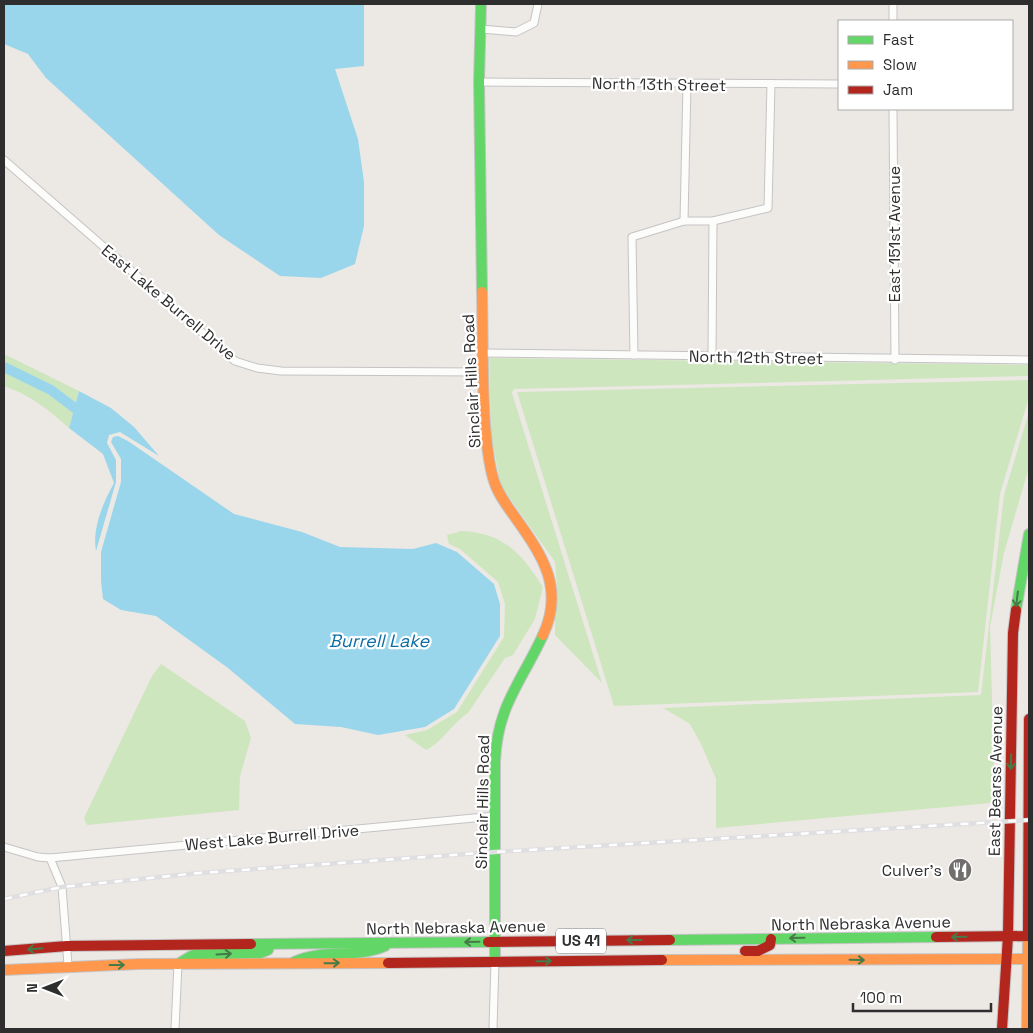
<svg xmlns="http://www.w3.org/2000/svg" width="1033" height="1033" viewBox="0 0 1033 1033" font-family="'Space Grotesk',sans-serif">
	<rect width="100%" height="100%" fill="#ece8e4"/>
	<g fill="#cee6be">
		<path d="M4,354L79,391L69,428C49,410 30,395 4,386Z"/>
		<path d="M489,358L1029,365V376L514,389L512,393L602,683L555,635V616L558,599L555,562L501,486L491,435Z"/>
		<path d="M1029,380V397L1000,494L978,692L614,706L517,392Z"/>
		<path d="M1029,412V467L1004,553L990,627L994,768L991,803L716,828V779L702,746L690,724L663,708L981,695L1004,495Z"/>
		<path d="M461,531C504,533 521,553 543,587L535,619L513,655L505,658L468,713C452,723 443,742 426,750L405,735L427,730L457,712L504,637L505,604L498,582L460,549L449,544L447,535Z"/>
		<path d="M161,664L245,721L251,738L240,776L239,810L87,825L84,818L152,676Z"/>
	</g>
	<g fill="#99d6ec">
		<path d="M4,4H364V66L335,69L358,139L364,182V226L355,264L321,278L280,276L219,235L46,78L28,54L4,44Z"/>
		<path d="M79,391L111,408L134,427L159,456L120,432L109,435L107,443L116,460V482L96,551C92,528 103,503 114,483L103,454L69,428Z"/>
		<path d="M118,436L128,441L234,514L302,532L340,547L413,549L436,543L457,552L494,584L500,604V636L454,709L425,727L378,735L341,727L295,724L228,668L156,616L121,610L103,599L101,581V552L121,482V459L111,442L113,437Z"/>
	</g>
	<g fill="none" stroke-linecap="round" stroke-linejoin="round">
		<path stroke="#99d6ec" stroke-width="10" d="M4,367L51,390L84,415"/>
		<g stroke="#c5c4c5" stroke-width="9">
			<g id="street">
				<path d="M893,21V4"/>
				<path d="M481,29L516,32L534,23L538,4"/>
				<path d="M479,82L839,84"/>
				<path d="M893,109L895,360"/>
				<path d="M4,160L235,361L257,368L281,371L484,372"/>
				<path d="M684,221L687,84"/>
				<path d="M483,353L1029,360"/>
				<path d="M634,355L632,237L684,221H713L768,208L771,84"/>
				<path d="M712,357L713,221"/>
				<path d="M4,847L38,857L50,858L62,887L68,965"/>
				<path d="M50,858L495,816"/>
				<path d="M175,1029L178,964"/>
				<path d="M493,1029L495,961"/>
			</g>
		</g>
		<g stroke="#c5c4c5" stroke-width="12">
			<g id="fast">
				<path d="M481,4L479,82L482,292"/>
				<path d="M1016,610L1029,534"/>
				<path d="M670,940L936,937"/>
				<path d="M251,944L488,942"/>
				<path d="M495,961V762C497,706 521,683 543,635"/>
				<path d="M294,962C323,948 356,959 385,946"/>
				<path d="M178,964L193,955L260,953L268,950L270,944"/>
			</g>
		</g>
		<g stroke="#c5c4c5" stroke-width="12">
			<g id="slow">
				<path d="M482,292C483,336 482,381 485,425C487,444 488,463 494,481C498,494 507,506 515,517C542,555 565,588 543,635"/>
				<path d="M662,960L1029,959"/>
				<path d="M4,970L139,964L388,963"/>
				<path d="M1027,1029L1028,936"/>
			</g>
		</g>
		<g stroke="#c5c4c5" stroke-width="12">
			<g id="jam">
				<path d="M1008,936L1013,633L1016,610"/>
				<path d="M1028,936L1029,719"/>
				<path d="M936,937L1029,936"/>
				<path d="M488,942L670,940"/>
				<path d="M4,951L67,946L251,944"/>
				<path d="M745,951H758L770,945L771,939"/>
				<path d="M388,963L662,960"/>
				<path d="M1002,1029L1008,936"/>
			</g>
		</g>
		<use href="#street" stroke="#fcfcfb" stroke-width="7"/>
		<use href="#fast" stroke="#63d668" stroke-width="10"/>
		<use href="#slow" stroke="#ff974d" stroke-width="10"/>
		<use href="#jam" stroke="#b3261e" stroke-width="10"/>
		<g stroke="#dfdfe1" stroke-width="4.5">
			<path id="rail" d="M4,899L62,887L199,873L495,852L1029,820"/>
		</g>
		<use href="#rail" stroke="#fff" stroke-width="2.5" stroke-dasharray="8" stroke-linecap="butt"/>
	</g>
	<defs><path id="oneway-shaft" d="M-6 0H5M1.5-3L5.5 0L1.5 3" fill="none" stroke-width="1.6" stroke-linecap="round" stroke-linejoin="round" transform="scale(1.25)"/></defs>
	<g stroke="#467a48">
		<use href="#oneway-shaft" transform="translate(1017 599) rotate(97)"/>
		<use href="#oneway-shaft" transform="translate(1011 762) rotate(91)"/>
		<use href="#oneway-shaft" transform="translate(959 937) rotate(179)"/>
		<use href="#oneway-shaft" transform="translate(797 938) rotate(179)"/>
		<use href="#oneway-shaft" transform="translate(634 940) rotate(180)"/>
		<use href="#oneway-shaft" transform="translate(472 942) rotate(179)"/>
		<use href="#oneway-shaft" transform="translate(35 949) rotate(175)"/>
		<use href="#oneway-shaft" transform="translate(224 954) rotate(-3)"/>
		<use href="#oneway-shaft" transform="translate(857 960) rotate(1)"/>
		<use href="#oneway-shaft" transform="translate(544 961) rotate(-1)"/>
		<use href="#oneway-shaft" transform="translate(332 963) rotate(-1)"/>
		<use href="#oneway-shaft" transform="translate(117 965)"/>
	</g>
	<defs>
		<g id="restaurant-disc" transform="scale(1.25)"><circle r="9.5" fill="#706f6e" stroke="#fff"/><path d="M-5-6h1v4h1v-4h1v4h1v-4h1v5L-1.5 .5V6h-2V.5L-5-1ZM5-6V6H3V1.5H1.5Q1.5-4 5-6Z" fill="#fff"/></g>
	</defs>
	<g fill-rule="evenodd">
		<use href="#restaurant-disc" x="960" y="870"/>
	</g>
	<g text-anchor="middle" stroke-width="4.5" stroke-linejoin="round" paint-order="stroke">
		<rect fill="#fff" stroke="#6d6d6d" stroke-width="1" x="556" y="928.5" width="50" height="25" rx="4"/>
		<g font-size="15" font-weight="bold" fill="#2e2e2e">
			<text x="581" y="946">US 41</text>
		</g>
		<g font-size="16" fill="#2e2e2e" stroke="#fff">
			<text transform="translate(659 84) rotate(1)" y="6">North 13th Street</text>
			<text transform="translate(894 234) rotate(-90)" y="6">East 151st Avenue</text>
			<text transform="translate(169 302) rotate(40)" y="6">East Lake Burrell Drive</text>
			<text transform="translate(756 357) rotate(1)" y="6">North 12th Street</text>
			<text transform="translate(471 381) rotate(-93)" y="6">Sinclair Hills Road</text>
			<text transform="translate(995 781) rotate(-89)" y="6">East Bearss Avenue</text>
			<text transform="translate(482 802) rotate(-89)" y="6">Sinclair Hills Road</text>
			<text transform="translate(272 837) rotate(-5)" y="6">West Lake Burrell Drive</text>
			<text transform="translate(861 923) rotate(-1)" y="6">North Nebraska Avenue</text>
			<text transform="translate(456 927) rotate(-1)" y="6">North Nebraska Avenue</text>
		</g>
		<g font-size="16" fill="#2e2e2e" stroke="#fff" text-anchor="end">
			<text x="942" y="876">Culver's</text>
		</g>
		<g font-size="18" font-style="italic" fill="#0d6fa3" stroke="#fff">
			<text x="379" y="647">Burrell Lake</text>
		</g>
	</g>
	<rect width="1033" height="1033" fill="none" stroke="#2e2e2e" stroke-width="10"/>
	<rect x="838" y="20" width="175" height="90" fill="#ffffff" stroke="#ababab"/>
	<rect x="848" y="36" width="25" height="8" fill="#63d668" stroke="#ababab"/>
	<text x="883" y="45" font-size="15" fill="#2e2e2e">Fast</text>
	<rect x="848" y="61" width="25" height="8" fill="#ff974d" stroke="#ababab"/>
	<text x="883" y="70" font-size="15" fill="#2e2e2e">Slow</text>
	<rect x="848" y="86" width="25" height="8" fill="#b3261e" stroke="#ababab"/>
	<text x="883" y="95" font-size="15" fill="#2e2e2e">Jam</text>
	<g transform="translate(45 988) rotate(270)" stroke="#ffffff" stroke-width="4" paint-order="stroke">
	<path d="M0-4L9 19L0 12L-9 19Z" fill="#2e2e2e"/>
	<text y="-8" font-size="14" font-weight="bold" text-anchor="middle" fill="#2e2e2e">N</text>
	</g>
	<path d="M853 1003v8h138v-8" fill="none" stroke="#2e2e2e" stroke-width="2.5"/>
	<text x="860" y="1003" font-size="15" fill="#2e2e2e" stroke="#ffffff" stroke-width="4" paint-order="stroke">100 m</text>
</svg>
